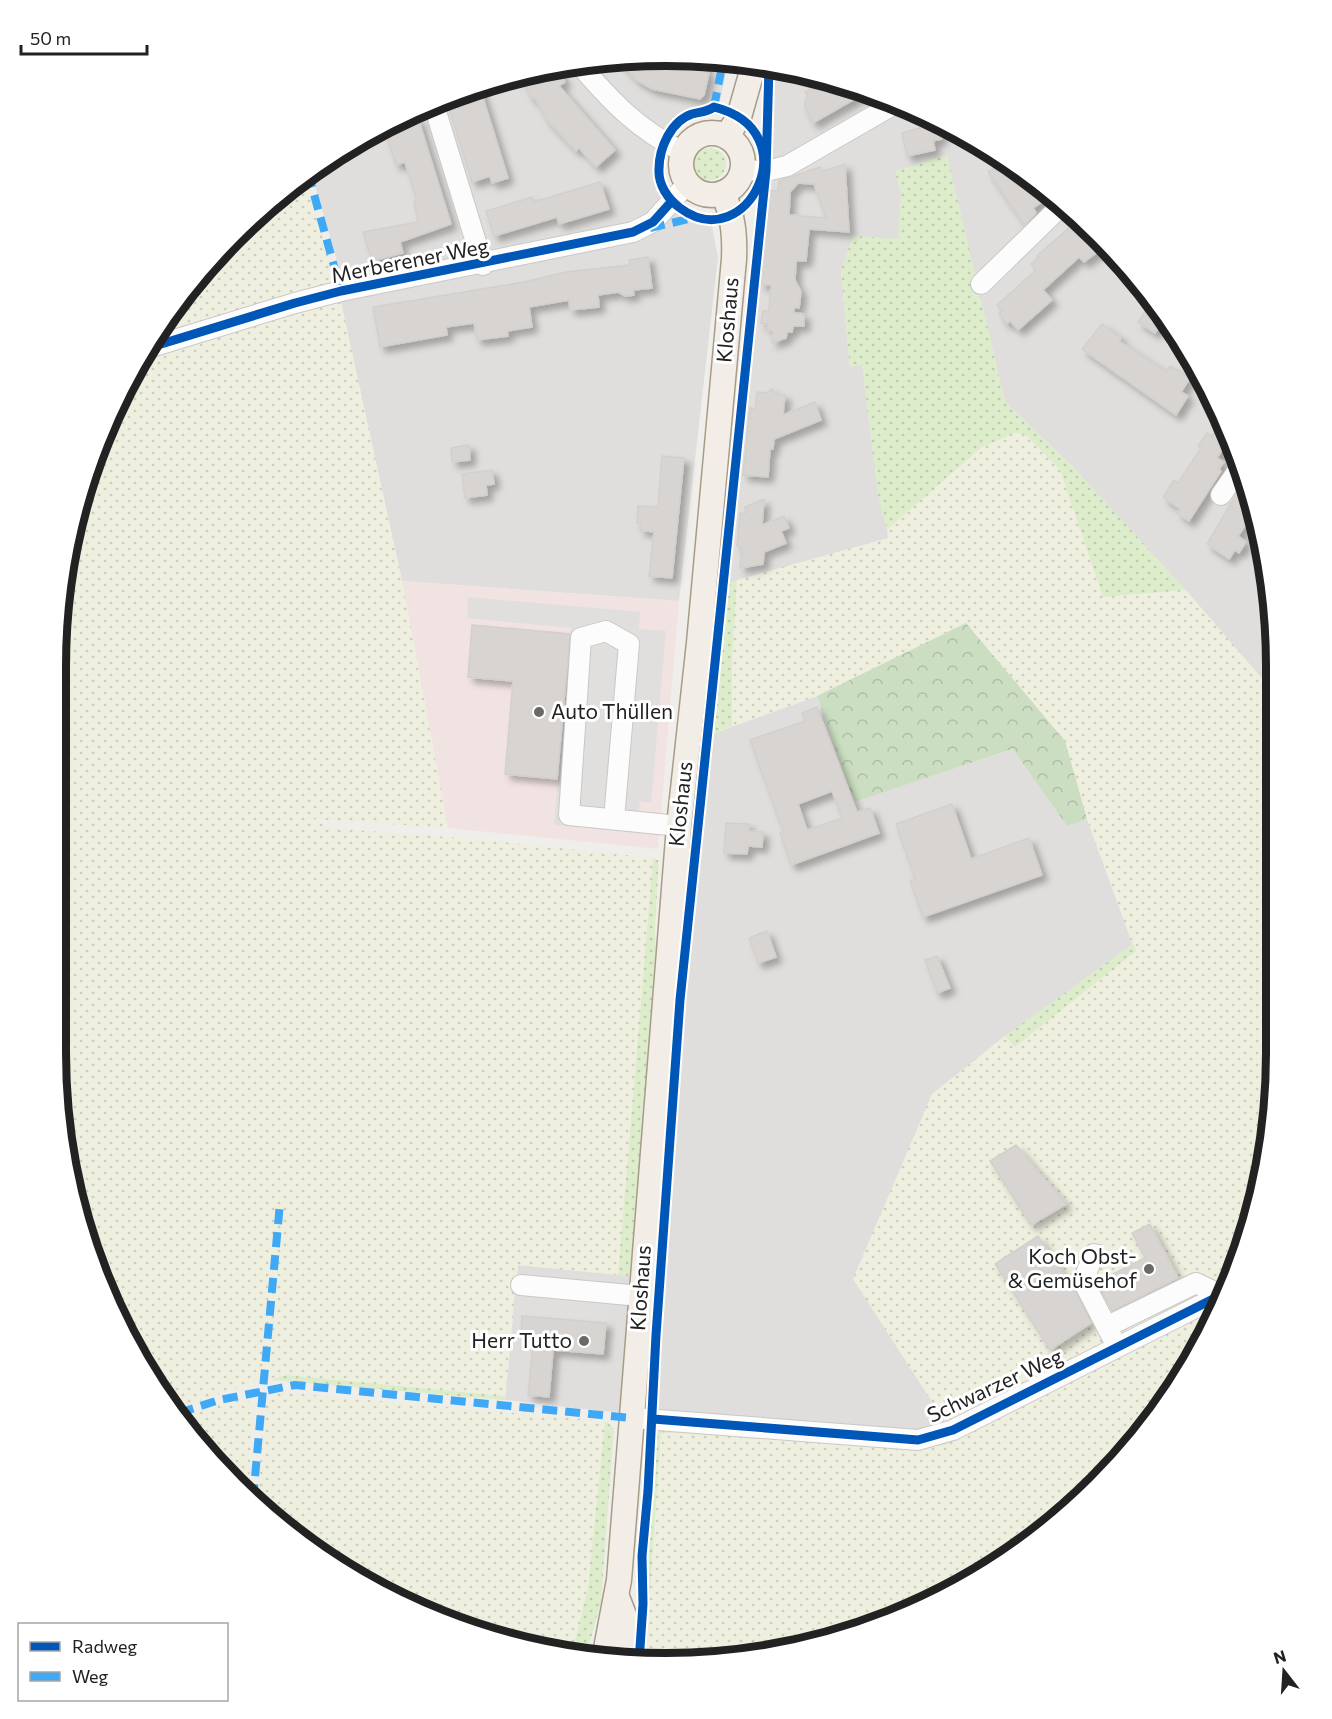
<svg xmlns="http://www.w3.org/2000/svg" width="1332" height="1719" viewBox="0 0 1332 1719" font-family="Commissioner,sans-serif">
	<defs>
		<pattern id="farmland-dots" width="8" height="8" patternUnits="userSpaceOnUse" patternTransform="scale(1.5)"><rect width="8" height="8" fill="#efefdf"/><path d="M2 2h.1M6 6h.1" fill="none" stroke="#cdcdbf" stroke-width="1.8" stroke-linecap="round"/></pattern>
		<pattern id="grass-dots" width="8" height="8" patternUnits="userSpaceOnUse" patternTransform="scale(1.5)"><rect width="8" height="8" fill="#ddeccb"/><path d="M2 2h.1M6 6h.1" fill="none" stroke="#bdcaae" stroke-width="1.8" stroke-linecap="round"/></pattern>
		<pattern id="forest-crowns" width="20" height="18" patternUnits="userSpaceOnUse" patternTransform="scale(1.5)"><rect width="20" height="18" fill="#cbdec1"/><path d="M2 6a3 3 0 1 1 6 0M12 15a3 3 0 1 1 6 0" fill="none" stroke="#aebea6"/></pattern>
		<filter id="shadow"><feDropShadow dx="5.5" dy="5.5" stdDeviation="3" flood-color="#0004"/></filter>
	</defs>
	<rect width="100%" height="100%" fill="#f0eeeb"/>
	<g fill="#dfdedc">
		<path d="M666,56L728,62L720,101L704,104L672,119L653,162L656,190L672,210L712,226L718,257L679,601L402,581L340,298L344,285L311,171L327,158L433,102L547,67Z"/>
		<path d="M778,67L900,102L1005,159L1098,235L1174,327L1244,469L1271,587V689L1075,469L1005,402L946,155L901,196L899,239L841,271L850,367L862,364L879,499L889,538L725,584L767,186L774,89Z"/>
		<path d="M817,696L855,801L1014,749L1067,826L1087,819L1133,944L1006,1036L1015,1047L945,1422L924,1430L904,1432L706,1416L601,1411L505,1400L518,1265L662,1279L684,1010L712,734Z"/>
	</g>
	<path fill="#f1e3e1" d="M402,581L679,601L658,849L448,828Z"/>
	<g fill="url(#farmland-dots)">
		<path d="M305,175L338,288L152,343L182,294L263,207Z"/>
		<path d="M340,298L402,581L448,828L313,819L330,828L474,839L653,858L618,1275L518,1265L505,1396L286,1375L258,1381L176,1409L137,1359L76,1211L56,1053L57,626L88,470L119,396L144,354Z"/>
		<path d="M1015,433L1026,435L1060,470L1103,597L1186,590L1271,689V1133L1236,1264L1218,1274L1227,1284L945,1422L853,1279L932,1094L1005,1036L1015,1047L1135,951L1087,819L1065,741L966,623L817,696L732,726V663L737,580L888,538L887,530L982,447Z"/>
		<path d="M1219,1307L1174,1392L1097,1485L1005,1561L862,1631L706,1662H645L661,1433L687,1432L922,1449L944,1445Z"/>
		<path d="M281,1392L605,1421L588,1588L572,1653L508,1643L361,1582L257,1502L265,1406L272,1396Z"/>
		<path d="M237,1399L247,1400L253,1405L254,1413L248,1495L235,1485L182,1417Z"/>
	</g>
	<g fill="url(#grass-dots)">
		<circle cx="710" cy="164" r="16"/>
		<path d="M947,155L1005,402L1075,469L1186,590L1103,597L1060,470L1026,435L1015,433L982,447L887,530L878,497L862,364L850,367L841,271L853,236L898,239L901,196L895,171Z"/>
		<path d="M737,580L732,663V726L712,734L725,584Z"/>
		<path d="M653,858L659,861L655,928L657,986L630,1276L618,1275Z"/>
		<path d="M1133,944L1136,951L1015,1047L1005,1036Z"/>
		<path d="M1236,1264L1231,1282L1227,1284L1217,1274Z"/>
		<path d="M1220,1305L944,1445L922,1449H897L687,1432L661,1433L645,1662H642L646,1604L644,1558L655,1432L668,1429L924,1446Z"/>
		<path d="M286,1375L505,1396V1400L271,1380Z"/>
		<path d="M605,1421L614,1428L601,1602L586,1656L572,1653L588,1588Z"/>
	</g>
	<path fill="url(#forest-crowns)" d="M966,623L1065,741L1087,819L1067,826L1013,749L854,802L817,696Z"/>
	<g fill="#e0dfde">
		<path d="M468,597L640,612L639,629L666,631L651,803L640,801L637,831L554,825L571,628L467,618Z"/>
		<path d="M527,1270L612,1277L608,1322L513,1314L516,1278L526,1279Z"/>
	</g>
	<g fill="#d7d4d2" stroke="#d3d0cc" stroke-width="1.5" fill-rule="evenodd" filter="url(#shadow)">
		<path d="M655,57L678,60L679,57L707,60L705,72L709,73L704,95L700,99L652,89L636,80L618,60Z"/>
		<path d="M556,66L565,82L559,86L615,150L596,167L579,148L576,151L546,119L535,98L532,99L520,75Z"/>
		<path d="M827,80L867,92L813,123L805,108V100L808,97L805,92Z"/>
		<path d="M480,88L508,178L492,183L490,176L472,182L446,98Z"/>
		<path d="M405,117L406,121L418,118L451,224L400,242L403,253L372,261L363,232L418,222L414,202L417,201L405,162L396,165L384,128Z"/>
		<path d="M930,125H938L942,139L933,141L935,150L907,156L902,133Z"/>
		<path d="M1006,159L1019,170L1028,183L1031,181L1045,200L1033,208L1036,213L1025,225L988,172Z"/>
		<path d="M845,164L849,232L809,229L806,261H796L795,280L801,292L799,308L794,307V313L804,314V326H793L792,332H787L786,338L772,343L773,331L767,330L768,324L761,323L763,311H769L771,285H761L768,190L778,191L779,181L820,167L821,172ZM798,183L814,184L826,218L789,215L790,192Z"/>
		<path d="M600,182L609,209L559,224L557,217L494,236L486,211L532,197L534,202Z"/>
		<path d="M1079,219L1107,245L1084,262L1079,257L1043,290L1052,300L1018,330L1010,321L1007,324L999,314L1002,311L997,305L1036,270L1031,264L1038,258L1037,256Z"/>
		<path d="M648,257L652,288L633,290L634,295L625,296L618,292L598,295L599,307L570,310L569,300L529,307L532,327L507,331L508,336L477,340L474,323L446,327L447,335L380,347L373,307L524,282L566,272L630,265L629,260Z"/>
		<path d="M1152,301L1166,317L1155,333L1138,322Z"/>
		<path d="M1102,324L1121,338L1119,341L1166,372L1170,366L1190,378L1181,392L1188,396L1176,415L1082,349Z"/>
		<path d="M772,389L776,394L785,395L783,415L815,402L821,420L774,439L773,449H770L768,477L743,475L750,408L755,409L757,392L766,393Z"/>
		<path d="M1221,423L1229,439L1217,458L1224,462L1219,469L1221,471L1189,521L1177,513L1180,509L1163,497L1174,480L1178,483L1201,448L1198,446L1207,433L1212,436Z"/>
		<path d="M469,445L470,460L452,462L451,448Z"/>
		<path d="M662,456L684,458L672,578L649,576L654,532L640,530L641,523H637L638,506L658,507Z"/>
		<path d="M492,470L494,484L486,485L487,495L465,498L462,474Z"/>
		<path d="M1240,488L1250,494L1254,513L1238,536L1246,542L1239,553L1235,550L1229,559L1207,544Z"/>
		<path d="M764,499L762,525L784,516L789,528L781,531L786,543L764,552L763,564L740,568L742,547L737,546L740,513L746,514L745,507Z"/>
		<path d="M472,625L570,634L557,779L505,774L513,681L468,677Z"/>
		<path d="M817,707L857,812L870,808L879,833L791,865L780,833L784,834L750,740L805,721L802,713ZM832,791L842,818L807,830L798,804Z"/>
		<path d="M952,804L971,859L1029,838L1042,875L923,917L910,881L915,879L896,824Z"/>
		<path d="M726,823L749,824V831L763,832L762,847L748,846L747,854L724,853Z"/>
		<path d="M767,931L776,957L758,963L749,938Z"/>
		<path d="M937,956L950,988L937,993L925,960Z"/>
		<path d="M1016,1145L1066,1204L1031,1225L990,1161Z"/>
		<path d="M1150,1224L1178,1278L1112,1311L1097,1282L1145,1258L1132,1233Z"/>
		<path d="M1038,1236L1076,1293L1091,1323L1050,1350L995,1264Z"/>
		<path d="M522,1316L606,1323L603,1354L553,1350L549,1397L528,1395L534,1334H521Z"/>
	</g>
	<g fill="none" stroke-linecap="round" stroke-linejoin="round">
		<g stroke="#c9c8c7" stroke-width="22">
			<g id="minor">
				<path d="M579,64C612,102 637,129 683,152"/>
				<path d="M433,102L483,265"/>
				<path d="M742,170L766,171L787,166L898,102"/>
				<path d="M981,284L1062,205"/>
				<path d="M148,348L295,303L341,291L633,232L653,222L687,184"/>
				<path d="M1221,495L1242,465"/>
				<path d="M614,819L629,644L606,631L581,638L569,815L679,826"/>
				<path d="M1094,1254L1083,1281L1112,1337"/>
				<path d="M521,1285L640,1296"/>
				<path d="M1108,1326L1196,1283L1221,1295"/>
				<path d="M632,1418L918,1440L953,1430L1227,1292"/>
			</g>
		</g>
		<g stroke="#a79c86" stroke-width="27">
			<g id="major">
				<circle cx="712" cy="164" r="31"/>
				<path d="M727,136L739,117L754,64"/>
				<path d="M617,1597L631,1633L629,1662"/>
				<path d="M604,1659L619,1580L679,826L699,643L734,259C735,234 733,216 723,193"/>
			</g>
		</g>
		<use href="#minor" stroke="#fdfcfc" stroke-width="20"/>
		<use href="#major" stroke="#f3ede7" stroke-width="24"/>
		<g stroke="#3fa9f5" stroke-width="8" stroke-dasharray="15 8" stroke-linecap="butt">
			<path d="M714,107L723,61"/>
			<path d="M308,173L341,291"/>
			<path d="M650,228L697,217"/>
			<path d="M179,1413L219,1400L295,1385L632,1418"/>
			<path d="M253,1499L280,1203"/>
		</g>
		<g stroke="#fff" stroke-width="13">
			<g id="cycleway">
				<path d="M714,107C811,131 747,258 680,208C668,199 658,185 659,169C659,148 671,121 692,114C700,112 707,112 714,107Z"/>
				<path d="M148,348L295,303L341,291L633,232L653,222L671,202"/>
				<path d="M653,1419L918,1440L953,1430L1227,1292"/>
				<path d="M639,1662L643,1604L642,1556L648,1491L656,1335L680,1000L766,171L769,66"/>
			</g>
		</g>
		<use href="#cycleway" stroke="#0057b8" stroke-width="9"/>
	</g>
	<g fill="#6a6968" stroke="#fff" stroke-width="2">
		<circle cx="539" cy="712" r="6"/>
		<circle cx="1149" cy="1269" r="6"/>
		<circle cx="584" cy="1341" r="6"/>
	</g>
	<g text-anchor="middle" stroke-width="6" stroke-linejoin="round" paint-order="stroke">
		<g font-size="21" fill="#222" stroke="#fff">
			<text transform="translate(410 261) rotate(-11)" y="7">Merberener Weg</text>
			<text transform="translate(728 320) rotate(-85)" y="7">Kloshaus</text>
			<text transform="translate(681 804) rotate(-84)" y="7">Kloshaus</text>
			<text transform="translate(641 1288) rotate(-86)" y="7">Kloshaus</text>
			<text transform="translate(995 1386) rotate(-25)" y="7">Schwarzer Weg</text>
		</g>
		<g font-size="21" fill="#222" stroke="#fff" text-anchor="end">
			<text x="551" y="719" text-anchor="start">Auto Thüllen</text>
			<text x="1137" y="1264">Koch Obst-<tspan x="1137" dy="24">&amp; Gemüsehof</tspan></text>
			<text x="572" y="1348">Herr Tutto</text>
		</g>
	</g>
	<path d="M0 0H1332V1719H0ZM666 66H666A600 600 0 0 1 1266 666V1053A600 600 0 0 1 666 1653H666A600 600 0 0 1 66 1053V666A600 600 0 0 1 666 66Z" fill="#fff" fill-rule="evenodd"/>
	<path fill="none" stroke="#222" stroke-width="8" d="M666 66H666A600 600 0 0 1 1266 666V1053A600 600 0 0 1 666 1653H666A600 600 0 0 1 66 1053V666A600 600 0 0 1 666 66Z"/>
	<rect x="18" y="1623" width="210" height="78" fill="#ffffff" stroke="#a7a7a7" stroke-width="1.5"/>
	<rect x="30" y="1642" width="30" height="9" fill="#0057b8" stroke="#a7a7a7" stroke-width="1.5"/>
	<text x="72" y="1653" font-size="18" fill="#222222">Radweg</text>
	<rect x="30" y="1672" width="30" height="9" fill="#3fa9f5" stroke="#a7a7a7" stroke-width="1.5"/>
	<text x="72" y="1683" font-size="18" fill="#222222">Weg</text>
	<g transform="translate(1284 1671) rotate(343)" stroke="#ffffff" stroke-width="4.5" paint-order="stroke">
	<path d="M0-4.5L10 22L0 15L-10 22Z" fill="#222222"/>
	<text y="-9" font-size="16" font-weight="bold" text-anchor="middle" fill="#222222">N</text>
	</g>
	<path d="M21 45v9h126v-9" fill="none" stroke="#222222" stroke-width="3"/>
	<text x="30" y="45" font-size="18" fill="#222222" stroke="#ffffff" stroke-width="4.5" paint-order="stroke">50 m</text>
</svg>
